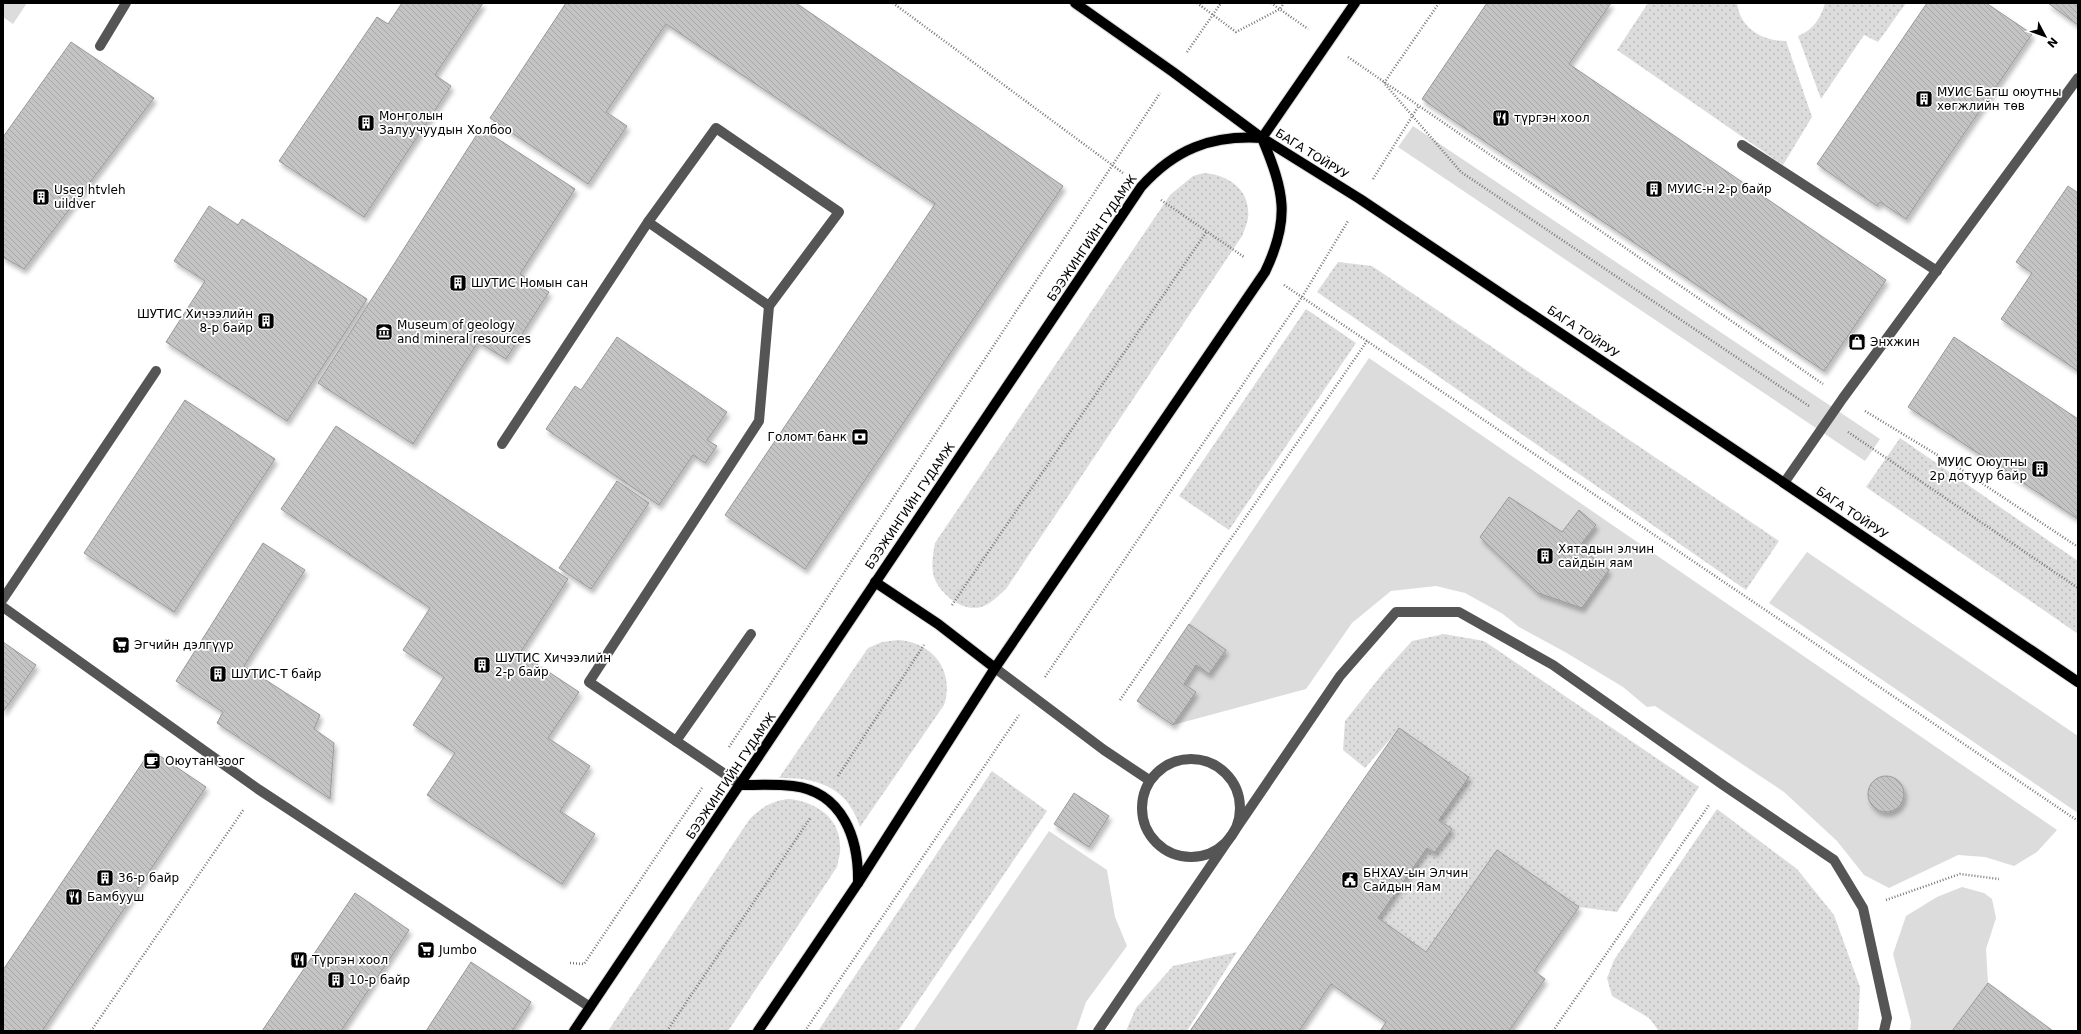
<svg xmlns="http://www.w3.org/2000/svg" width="2081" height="1034" viewBox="0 0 2081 1034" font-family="'DejaVu Sans',sans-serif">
	<defs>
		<pattern id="park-dots" width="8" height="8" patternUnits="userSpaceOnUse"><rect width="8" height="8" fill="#dcdcdc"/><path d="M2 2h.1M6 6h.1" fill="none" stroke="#bbb" stroke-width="1.8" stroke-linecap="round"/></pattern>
		<pattern id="building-back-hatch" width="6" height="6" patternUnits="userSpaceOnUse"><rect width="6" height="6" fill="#c4c4c4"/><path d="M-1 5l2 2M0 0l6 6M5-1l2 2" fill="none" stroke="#a7a7a7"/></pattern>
		<filter id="shadow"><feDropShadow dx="2.5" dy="4.5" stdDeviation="2" flood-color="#0004"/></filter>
	</defs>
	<rect width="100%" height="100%" fill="#fff"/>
	<g fill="#dcdcdc">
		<path d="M3,3H27L13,24L3,17Z"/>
		<path d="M1413,126L1880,439L1865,461L1398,147Z"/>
		<path d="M1369,358L2057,830L2037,852L2014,866L1985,857L1958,855L1889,888L1864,875L1837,841L1784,792L1655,706L1647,707L1623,687L1565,652L1519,627L1503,614L1465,593L1436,586L1391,591L1352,623L1306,689L1173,725L1196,692L1184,684L1196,665L1209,674L1226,650L1189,624Z"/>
		<path d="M1807,552L2078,736V813L1769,603Z"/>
		<path d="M1049,831L1107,870L1115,917L1127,946L1086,1002L1076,1031H913Z"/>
		<path d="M1962,887L1984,893L1992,899L1996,918L1986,949L1988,983L1952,1031H1910L1911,1022L1893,954L1906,916L1937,897Z"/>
	</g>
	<g fill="url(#park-dots)">
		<path d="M1648,3H1737C1740,28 1762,41 1786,41L1812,117L1783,165L1617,50Z"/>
		<path d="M1825,3H1906L1878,42L1864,35L1821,99L1798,36C1813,30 1821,18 1825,3Z"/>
		<path d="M1204,173C1229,175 1251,190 1248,218C1247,224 1244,231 1242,236L1006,589C998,596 991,604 981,607C962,612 940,594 934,577C931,566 933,554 935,543L1170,195L1193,176Z"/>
		<path d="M1338,262L1372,266L1779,541L1746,590L1317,292Z"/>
		<path d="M1306,309L1356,343L1229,530L1179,496Z"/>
		<path d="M1900,438L2078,561V634L1866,487Z"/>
		<path d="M1444,634L1484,641L1699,787L1617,912L1579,907L1497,850L1426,952L1378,918L1427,848L1434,853L1451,829L1439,820L1469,776L1399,729L1365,768L1343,750L1345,721L1384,672L1412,641Z"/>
		<path d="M898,640C933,642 955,671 944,705L860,827C848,788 818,777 779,778L868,648L882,642Z"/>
		<path d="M992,771L1047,811L898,1031H818Z"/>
		<path d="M790,799C815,802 840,817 840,846C841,853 838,860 837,867L728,1031H608L749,820C760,808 773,800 790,799Z"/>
		<path d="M1717,809L1797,869L1834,915L1860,987L1858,1031H1659L1649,1018L1612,996L1607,978L1614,960Z"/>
		<path d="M1237,952L1187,1031H1126L1136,1008L1173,966Z"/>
	</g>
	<g fill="url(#building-back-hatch)" stroke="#999" filter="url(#shadow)">
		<path d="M402,3H483L435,75L451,86L364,217L279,161L377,17L388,24Z"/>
		<path d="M566,3H796L1063,186L805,569L725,515L935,204L666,24L606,112L627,126L588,184L490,118Z"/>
		<path d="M1487,3H1611L1569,64L1886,280L1824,371L1422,99Z"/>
		<path d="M1927,3H1986L2032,34L1906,219L1880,202L1877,206L1817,164Z"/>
		<path d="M2048,3H2078V25Z"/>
		<path d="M71,42L154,98L24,269L3,257V137Z"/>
		<path d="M481,128L575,189L520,274L549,292L506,359L478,342L413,444L318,383Z"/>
		<path d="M2068,186L2078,193V371L2001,319L2032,273L2016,262Z"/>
		<path d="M209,206L238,225L242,219L367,299L287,421L166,342L205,281L174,261Z"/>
		<path d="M617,337L727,412L707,440L717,446L705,463L693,455L659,505L546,429L575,386L581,390Z"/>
		<path d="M1954,337L2078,419V519L1908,407Z"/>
		<path d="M185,400L275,459L174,612L84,553Z"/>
		<path d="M336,426L568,579L520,653L579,692L548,738L590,766L560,811L595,834L562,884L427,795L455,753L413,725L444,677L403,650L430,608L281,509Z"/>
		<path d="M617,481L649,503L591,589L559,568Z"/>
		<path d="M1509,497L1562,532L1579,510L1596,525L1579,547L1609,570L1582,608L1538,593L1480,537Z"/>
		<path d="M263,543L305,570L244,666L320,715L314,729L334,743L330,799L217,723L223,712L176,681Z"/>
		<path d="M1189,624L1226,650L1209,674L1196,665L1184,684L1196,692L1173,725L1137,701Z"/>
		<path d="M3,642L36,665L3,712Z"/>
		<path d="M1399,728L1469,777L1439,820L1452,829L1434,853L1427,848L1378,918L1426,952L1497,850L1579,907L1534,971L1545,979L1509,1031H1380L1386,1022L1331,984L1299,1031H1190Z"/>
		<path d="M151,750L206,787L42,1031H3V970Z"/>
		<circle cx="1886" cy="794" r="18"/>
		<path d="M1074,793L1109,816L1089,847L1054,824Z"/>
		<path d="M355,893L409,930L341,1031H262Z"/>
		<path d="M471,962L531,1002L512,1031H426Z"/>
		<path d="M1988,983L2053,1031H1952Z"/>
	</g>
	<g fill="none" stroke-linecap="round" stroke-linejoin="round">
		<g stroke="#dbdbdb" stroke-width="12">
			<g id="major">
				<path d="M1075,3L1173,72L1262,138L1360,199L1784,483L2078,682"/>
				<path d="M1262,138L1355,3"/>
				<path d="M875,582L938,624L995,668"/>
				<path d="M741,785C758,785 776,784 793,786C843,792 859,839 858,883"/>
				<path d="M574,1031L1141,187C1175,149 1211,135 1262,138"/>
				<path d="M758,1031L858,883L995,668L1265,272C1291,218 1284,191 1262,138"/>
			</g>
		</g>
		<g stroke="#777" stroke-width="2.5" stroke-dasharray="1 2" stroke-linecap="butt">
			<path d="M893,3L1123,173"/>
			<path d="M1197,3L1236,32L1280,9L1284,3"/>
			<path d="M1271,3L1308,29"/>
			<path d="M1439,3L1384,83L1461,172L1809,406"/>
			<path d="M1187,52L1221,3"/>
			<path d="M1348,57L1823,384"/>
			<path d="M1373,179L1418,107"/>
			<path d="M1161,200L1244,257"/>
			<path d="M1284,285L2078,821"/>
			<path d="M1865,411L1962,470L2078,547"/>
			<path d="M1848,432L2078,588"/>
			<path d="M952,605L1207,231"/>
			<path d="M1045,677L1302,297L1348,221"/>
			<path d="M1120,700L1367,341"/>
			<path d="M729,747L1160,93"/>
			<path d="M838,776L924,645"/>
			<path d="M1886,900L1960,874L1999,879"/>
			<path d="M570,963L584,964L702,788"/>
			<path d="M91,1031L244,809"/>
			<path d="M667,1031L811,817"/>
			<path d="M805,1031L1019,715"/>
			<path d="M1553,1031L1709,805"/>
		</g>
		<g stroke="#555" stroke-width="10">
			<path d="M100,46L126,3"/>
			<path d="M1742,145L1937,271"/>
			<path d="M648,222L769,306"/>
			<path d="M502,444L648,222L716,128L839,212L769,306L759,421L589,682L741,785"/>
			<path d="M1784,483L1843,398L2078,78"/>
			<path d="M3,599L156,371"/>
			<path d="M3,607L258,789L590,1007"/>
			<path d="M995,668L1104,750L1149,780"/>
			<path d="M676,741L751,634"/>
			<circle cx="1191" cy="808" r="49"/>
			<path d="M1098,1031L1340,676L1396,612H1459L1553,665L1723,785L1834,860L1863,908L1887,1018L1884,1031"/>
		</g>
		<use href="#major" stroke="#000" stroke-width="10"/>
	</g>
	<defs>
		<g id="building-square" transform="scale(0.9)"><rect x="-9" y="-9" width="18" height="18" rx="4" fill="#000" stroke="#fff"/><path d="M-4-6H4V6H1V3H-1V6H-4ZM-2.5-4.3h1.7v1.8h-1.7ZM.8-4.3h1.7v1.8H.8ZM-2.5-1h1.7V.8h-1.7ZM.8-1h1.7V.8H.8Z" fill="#fff"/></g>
		<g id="restaurant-square" transform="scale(0.9)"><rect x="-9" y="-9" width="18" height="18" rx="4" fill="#000" stroke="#fff"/><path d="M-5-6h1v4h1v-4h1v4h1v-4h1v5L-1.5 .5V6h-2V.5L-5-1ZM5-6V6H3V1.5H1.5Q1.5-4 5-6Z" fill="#fff"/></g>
		<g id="museum-square" transform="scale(0.9)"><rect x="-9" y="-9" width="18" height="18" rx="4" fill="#000" stroke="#fff"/><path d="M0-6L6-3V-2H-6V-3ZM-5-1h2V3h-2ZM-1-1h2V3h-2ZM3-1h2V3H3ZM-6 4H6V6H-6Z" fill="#fff"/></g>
		<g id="shop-square" transform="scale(0.9)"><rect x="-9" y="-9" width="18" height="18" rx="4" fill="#000" stroke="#fff"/><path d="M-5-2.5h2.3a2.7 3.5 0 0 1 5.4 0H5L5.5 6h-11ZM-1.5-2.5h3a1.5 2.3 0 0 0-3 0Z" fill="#fff"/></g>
		<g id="bank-square" transform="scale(0.9)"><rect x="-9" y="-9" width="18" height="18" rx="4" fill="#000" stroke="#fff"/><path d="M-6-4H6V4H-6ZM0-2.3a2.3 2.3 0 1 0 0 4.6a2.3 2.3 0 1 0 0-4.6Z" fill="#fff"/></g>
		<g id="supermarket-square" transform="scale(0.9)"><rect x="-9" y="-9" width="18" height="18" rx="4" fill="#000" stroke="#fff"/><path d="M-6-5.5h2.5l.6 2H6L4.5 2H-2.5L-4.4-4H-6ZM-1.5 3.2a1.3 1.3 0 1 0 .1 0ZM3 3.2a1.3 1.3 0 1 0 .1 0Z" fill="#fff"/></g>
		<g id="cafe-square" transform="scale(0.9)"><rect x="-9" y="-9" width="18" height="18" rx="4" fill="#000" stroke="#fff"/><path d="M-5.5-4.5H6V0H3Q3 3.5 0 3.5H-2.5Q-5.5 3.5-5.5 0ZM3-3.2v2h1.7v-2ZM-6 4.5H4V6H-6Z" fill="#fff"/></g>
		<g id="civic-square" transform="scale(0.9)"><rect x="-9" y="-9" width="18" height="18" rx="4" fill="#000" stroke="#fff"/><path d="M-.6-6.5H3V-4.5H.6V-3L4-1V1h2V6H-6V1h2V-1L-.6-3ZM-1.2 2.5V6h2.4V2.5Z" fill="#fff"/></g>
	</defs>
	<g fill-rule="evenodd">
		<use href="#building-square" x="1924" y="99"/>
		<use href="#restaurant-square" x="1501" y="118"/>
		<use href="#building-square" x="366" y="123"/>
		<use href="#building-square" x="1654" y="189"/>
		<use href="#building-square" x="41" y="197"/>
		<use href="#building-square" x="458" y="283"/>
		<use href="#building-square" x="266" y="321"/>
		<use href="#museum-square" x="384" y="332"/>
		<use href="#shop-square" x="1857" y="342"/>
		<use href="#bank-square" x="860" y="437"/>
		<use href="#building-square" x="2040" y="469"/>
		<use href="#building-square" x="1545" y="556"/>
		<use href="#supermarket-square" x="121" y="645"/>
		<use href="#building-square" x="482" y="665"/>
		<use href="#building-square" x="218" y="674"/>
		<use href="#cafe-square" x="152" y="761"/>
		<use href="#building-square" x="105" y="878"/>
		<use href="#civic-square" x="1350" y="880"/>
		<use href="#restaurant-square" x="74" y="897"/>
		<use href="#supermarket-square" x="426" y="950"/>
		<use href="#restaurant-square" x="299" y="960"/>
		<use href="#building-square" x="336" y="980"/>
	</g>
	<g text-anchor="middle" stroke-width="3.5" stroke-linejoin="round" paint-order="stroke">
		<g font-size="12" fill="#000" stroke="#fff" text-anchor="start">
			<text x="1937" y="96">МУИС Багш оюутны<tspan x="1937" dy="14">хөгжлийн төв</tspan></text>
			<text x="379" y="120">Монголын<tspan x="379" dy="14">Залуучуудын Холбоо</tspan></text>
			<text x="1514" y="122">түргэн хоол</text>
			<text x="1667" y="193">МУИС-н 2-р байр</text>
			<text x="54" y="194">Useg htvleh<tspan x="54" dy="14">uildver</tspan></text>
			<text x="471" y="287">ШУТИС Номын сан</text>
			<text x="253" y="318" text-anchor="end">ШУТИС Хичээлийн<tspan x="253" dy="14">8-р байр</tspan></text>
			<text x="397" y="329">Museum of geology<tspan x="397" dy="14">and mineral resources</tspan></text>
			<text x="1870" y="346">Энхжин</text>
			<text x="847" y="441" text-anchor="end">Голомт банк</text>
			<text x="2027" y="466" text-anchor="end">МУИС Оюутны<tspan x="2027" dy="14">2р дотуур байр</tspan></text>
			<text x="1558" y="553">Хятадын элчин<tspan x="1558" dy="14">сайдын яам</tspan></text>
			<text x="134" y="649">Эгчийн дэлгүүр</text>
			<text x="495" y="662">ШУТИС Хичээлийн<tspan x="495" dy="14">2-р байр</tspan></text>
			<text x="231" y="678">ШУТИС-Т байр</text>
			<text x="165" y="765">Оюутан зоог</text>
			<text x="1363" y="877">БНХАУ-ын Элчин<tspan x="1363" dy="14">Сайдын Яам</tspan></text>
			<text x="118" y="882">36-р байр</text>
			<text x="87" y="901">Бамбууш</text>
			<text x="439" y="954">Jumbo</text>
			<text x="312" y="964">Түргэн хоол</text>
			<text x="349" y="984">10-р байр</text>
		</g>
		<g font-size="12" fill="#000" stroke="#fff">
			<text transform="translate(1312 154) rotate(32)" y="4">БАГА ТОЙРУУ</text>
			<text transform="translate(1092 238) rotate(-56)" y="4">БЭЭЖИНГИЙН ГУДАМЖ</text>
			<text transform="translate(1583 332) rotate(34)" y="4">БАГА ТОЙРУУ</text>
			<text transform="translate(910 506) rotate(-56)" y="4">БЭЭЖИНГИЙН ГУДАМЖ</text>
			<text transform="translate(1852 513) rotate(34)" y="4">БАГА ТОЙРУУ</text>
			<text transform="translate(731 776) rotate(-56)" y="4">БЭЭЖИНГИЙН ГУДАМЖ</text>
		</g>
	</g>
	<rect width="2081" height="1034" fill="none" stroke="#000000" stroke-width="8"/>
	<g transform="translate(2045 36) rotate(131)" stroke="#ffffff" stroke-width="3" paint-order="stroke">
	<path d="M0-3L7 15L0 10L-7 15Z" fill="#000000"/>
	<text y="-6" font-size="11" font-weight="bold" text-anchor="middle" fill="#000000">N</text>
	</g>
</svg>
